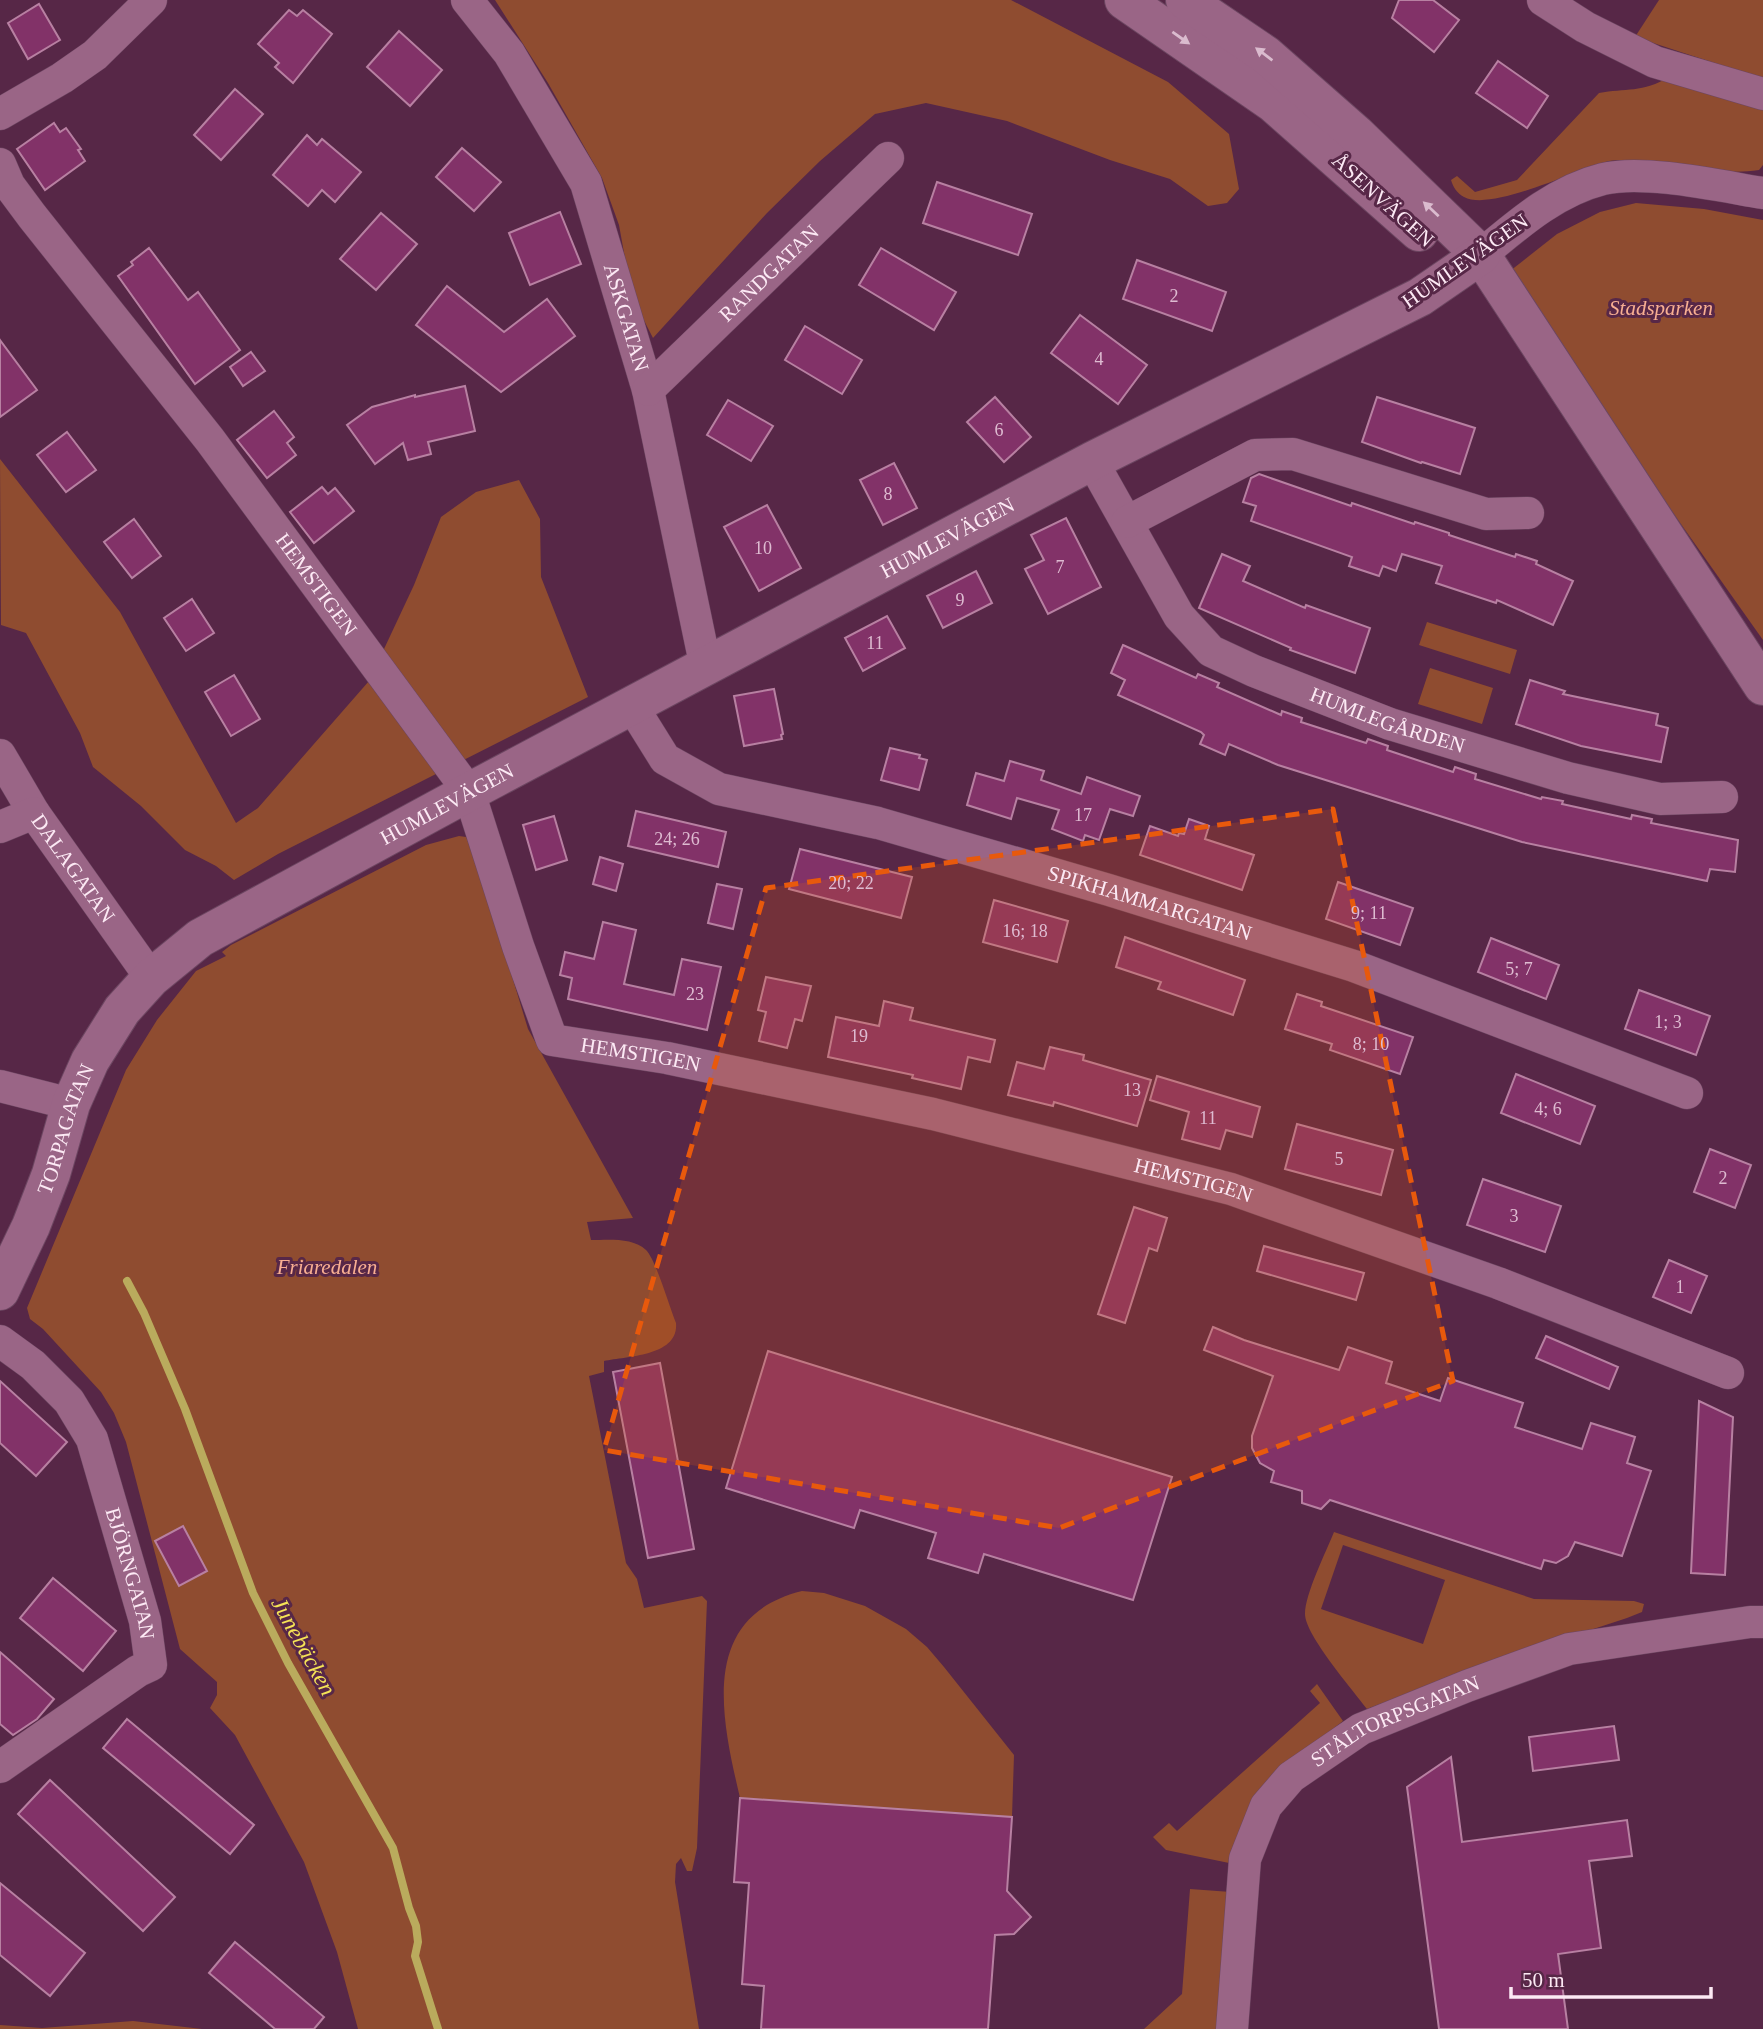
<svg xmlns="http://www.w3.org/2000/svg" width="1763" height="2029" viewBox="0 0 1763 2029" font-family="'Times New Roman',serif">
	<rect width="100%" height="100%" fill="#572747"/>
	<g fill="#8f4c30" fill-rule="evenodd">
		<path d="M495,0H1011L1168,82L1229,134L1239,189L1227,203L1208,206L1170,179L1110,160L1007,121L926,103L875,114L820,161L767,213L653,338L632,297L619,225L602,178L548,83Z"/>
		<path d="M1659,0H1763V79L1635,37Z"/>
		<path d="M1669,77L1763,105V165L1759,170C1721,176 1680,164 1641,162C1631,162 1618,159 1609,161C1577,169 1492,212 1464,197C1457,193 1453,187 1451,180L1457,176L1475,192L1517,180L1599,93C1625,88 1643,93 1669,77Z"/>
		<path d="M1636,203L1704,209L1763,220V640L1671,510L1510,271L1557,234L1600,212Z"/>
		<path d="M0,459L120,612L236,823L258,808L369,681L414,585L441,517L476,492L519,480L540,519L541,577L588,697L278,854L234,880L216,866L185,850L141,806L93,767L80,733L26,633L1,625Z"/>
		<path d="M1427,622L1517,650L1510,674L1419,645Z"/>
		<path d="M1430,668L1493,688L1482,724L1418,704Z"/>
		<path d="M459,836L466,837L474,851L528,1029L633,1218L587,1222L591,1240C607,1240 633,1237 646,1250C656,1260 669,1306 676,1323C679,1356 628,1356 604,1361V1372L589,1376L626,1563L637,1579L644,1608L702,1596L707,1601L697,1848L692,1871H687L681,1858L676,1864L675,1882L699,2029H358L337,1952L304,1862L235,1735L210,1708L217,1695V1682L180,1649L126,1442L114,1413L101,1392L43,1329L30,1319L27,1308L126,1070L157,1020L196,971L226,956L222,952L231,945L426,845Z"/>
		<path d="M1334,1532L1534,1599L1634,1601L1644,1604L1642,1612L1627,1618L1484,1665L1367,1709C1353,1690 1305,1635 1305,1614C1305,1594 1326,1552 1334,1532ZM1343,1545L1445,1580L1423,1644L1321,1609Z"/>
		<path d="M802,1591L824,1593L865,1606L906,1629L927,1647L944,1667L1014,1755L1012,1817L740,1798C722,1720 697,1617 802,1591Z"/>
		<path d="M1317,1684L1343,1721L1296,1758L1234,1864L1166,1850L1153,1837L1169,1823L1177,1831L1320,1703L1310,1691Z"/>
		<path d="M1190,1889L1231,1892L1220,2029H1144L1182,1994Z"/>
		<path d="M133,2021L202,2029H0V2025L42,2028Z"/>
	</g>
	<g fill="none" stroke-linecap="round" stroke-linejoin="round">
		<path stroke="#baab5d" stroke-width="8" d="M127,1281L144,1313L185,1409L253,1593L288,1663L393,1848L409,1908L416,1926L418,1942L415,1956L438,2029"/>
	</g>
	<g fill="#823268" stroke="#b880a2" stroke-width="2">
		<path d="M1399,0H1433L1459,20L1434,52L1392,18Z"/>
		<path d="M39,4L60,40L28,59L8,23Z"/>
		<path d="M289,10L297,16L303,10L332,34L293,83L275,67L279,63L258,44Z"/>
		<path d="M399,31L442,70L410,106L367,67Z"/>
		<path d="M1498,61L1548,96L1527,128L1476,93Z"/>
		<path d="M235,89L263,114L221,160L194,135Z"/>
		<path d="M54,123L60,132L66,128L81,149L78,150L85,161L45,190L17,149Z"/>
		<path d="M307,135L317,145L322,139L361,172L335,202L322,190L308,206L273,175Z"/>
		<path d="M462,148L501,182L474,211L436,177Z"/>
		<path d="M937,182L1032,214L1018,255L923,223Z"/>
		<path d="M560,212L581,264L530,285L509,233Z"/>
		<path d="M381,213L417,244L376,290L340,259Z"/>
		<path d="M149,248L188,300L198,292L240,350L195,384L118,276L133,265L131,262Z"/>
		<path d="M881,248L956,292L934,330L859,285Z"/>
		<path d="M1137,260L1226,292L1212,331L1123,299Z"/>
		<path d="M447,286L504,332L547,299L575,336L501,392L416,325Z"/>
		<path d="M1080,315L1147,365L1118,404L1051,353Z"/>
		<path d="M805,326L862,360L842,394L785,360Z"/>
		<path d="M0,340L37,390L0,417Z"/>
		<path d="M251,352L265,371L243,386L230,367Z"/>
		<path d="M465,386L475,431L428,442L431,454L408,460L403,443L375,464L347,425L372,407L415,395V397Z"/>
		<path d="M995,397L1031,437L1004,462L967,422Z"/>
		<path d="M1377,397L1475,428L1460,474L1422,462L1421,463L1362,442Z"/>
		<path d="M728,400L773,426L751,461L707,435Z"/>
		<path d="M274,411L294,437L287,443L296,455L267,478L237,440Z"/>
		<path d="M67,432L96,470L66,492L37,455Z"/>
		<path d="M894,463L917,508L883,525L860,480Z"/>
		<path d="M1259,474L1351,506L1352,503L1414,524L1415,522L1449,533V535L1515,557L1516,554L1537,561L1536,564L1573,581L1553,625L1497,600L1496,603L1436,583L1442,566L1402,554L1396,571L1383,566L1379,576L1349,566L1352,557L1251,521L1256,506L1243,502L1251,478Z"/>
		<path d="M322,487L328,494L335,488L354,511L314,543L290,512Z"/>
		<path d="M767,505L801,568L759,591L724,527Z"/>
		<path d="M1066,518L1101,587L1048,614L1025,569L1044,560L1031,535Z"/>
		<path d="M134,519L161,556L132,578L104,542Z"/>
		<path d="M1222,554L1250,566L1243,581L1305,608L1306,605L1370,628L1355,673L1290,650L1291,648L1199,608Z"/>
		<path d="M976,571L992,603L943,628L927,596Z"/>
		<path d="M192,599L214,633L186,651L164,618Z"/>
		<path d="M887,616L905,648L863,671L845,638Z"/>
		<path d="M1123,645L1196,678L1198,674L1219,683L1217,687L1281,715L1282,711L1302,718L1301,722L1366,743L1368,739L1388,746L1387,750L1453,772L1455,767L1476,774L1475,779L1541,799L1542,797L1563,801L1562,804L1631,819L1632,815L1652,819L1651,823L1738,840L1735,872L1710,869L1707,881L1522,842L1278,765L1229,744L1225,755L1200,744L1204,735L1201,732L1118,695L1125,680L1111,673Z"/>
		<path d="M234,675L260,719L231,736L205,692Z"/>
		<path d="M1530,680L1565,691L1563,694L1658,714L1656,725L1668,728L1661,762L1581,746L1516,724Z"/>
		<path d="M774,689L783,734L781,735L782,739L744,746L734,696Z"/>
		<path d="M890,748L920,755L919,758L927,760L919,790L881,780Z"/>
		<path d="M1010,761L1044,771L1041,780L1081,794L1087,777L1140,796L1133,816L1110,809L1099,840L1085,835L1083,841L1052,829L1059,810L1017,798L1011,819L967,805L976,773L1004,781Z"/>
		<path d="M636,811L726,832L718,867L628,846Z"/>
		<path d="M554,816L567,860L536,870L523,825Z"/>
		<path d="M1189,819L1209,826L1205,839L1254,855L1242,890L1140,855L1150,826L1178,836L1179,833L1184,834Z"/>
		<path d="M800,849L912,877L901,918L789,889Z"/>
		<path d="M600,857L623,864L616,891L593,884Z"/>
		<path d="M1338,882L1413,908L1400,945L1326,919Z"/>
		<path d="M717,884L742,889L733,929L708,923Z"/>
		<path d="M994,900L1068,921L1057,962L983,942Z"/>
		<path d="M603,922L636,930L624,984L674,995L682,959L721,967L707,1030L568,999L572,978L560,975L565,952L594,959Z"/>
		<path d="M1125,937L1245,980L1233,1015L1158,989L1161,982L1116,967Z"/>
		<path d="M1491,938L1559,965L1546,999L1478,972Z"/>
		<path d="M766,977L811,986L802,1021L795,1019L787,1048L759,1041L766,1012L758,1010Z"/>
		<path d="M1639,990L1710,1016L1696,1055L1625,1029Z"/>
		<path d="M1297,994L1322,1002L1321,1006L1413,1037L1400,1074L1330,1050L1332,1044L1285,1029Z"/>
		<path d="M884,1001L913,1008L910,1020L995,1040L990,1062L968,1057L961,1089L912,1078L913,1075L828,1057L836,1017L879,1026Z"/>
		<path d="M1050,1047L1084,1055L1083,1060L1151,1080L1137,1126L1054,1102L1053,1106L1008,1095L1017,1062L1044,1069Z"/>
		<path d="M1516,1074L1595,1106L1580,1144L1501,1113Z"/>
		<path d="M1157,1076L1260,1107L1252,1137L1226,1130L1220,1149L1182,1139L1189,1112L1150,1100Z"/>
		<path d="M1297,1124L1393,1150L1381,1195L1285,1169Z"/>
		<path d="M1710,1149L1751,1165L1735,1208L1694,1192Z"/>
		<path d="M1483,1179L1561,1206L1545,1252L1467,1225Z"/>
		<path d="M1134,1207L1167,1218L1157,1251L1149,1248L1125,1323L1098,1314Z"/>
		<path d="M1264,1246L1364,1273L1356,1300L1257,1271Z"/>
		<path d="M1669,1260L1707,1276L1691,1313L1653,1297Z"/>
		<path d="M1213,1327L1244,1340L1339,1370L1348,1347L1392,1362L1386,1383L1440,1401L1448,1378L1523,1403L1515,1427L1582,1449L1591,1423L1635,1437L1627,1463L1651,1471L1622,1556L1575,1542L1568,1556L1556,1563L1544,1560L1541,1569L1330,1500L1321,1509L1302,1503V1491L1271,1482L1274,1471L1260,1463L1252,1448V1436L1273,1376L1204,1350Z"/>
		<path d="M1546,1336L1618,1367L1609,1389L1536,1358Z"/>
		<path d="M768,1351L1172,1477L1133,1600L984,1554L978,1573L928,1558L936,1533L860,1510L854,1528L726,1488Z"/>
		<path d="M660,1363L694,1549L648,1558L613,1372Z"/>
		<path d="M0,1381L67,1442L36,1476L0,1443Z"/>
		<path d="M1699,1401L1733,1417L1725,1575L1691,1573Z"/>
		<path d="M183,1526L207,1571L179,1586L155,1541Z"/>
		<path d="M53,1578L116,1631L83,1671L20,1618Z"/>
		<path d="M0,1652L54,1699L37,1719L13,1735L0,1724Z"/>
		<path d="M127,1719L254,1825L230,1854L103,1748Z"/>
		<path d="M1614,1726L1619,1760L1533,1771L1529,1737Z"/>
		<path d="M1451,1757L1462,1842L1627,1820L1632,1856L1589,1861L1601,1948L1558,1954L1568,2029H1439L1407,1787Z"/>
		<path d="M50,1780L175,1897L143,1931L18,1814Z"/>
		<path d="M740,1798L1012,1817L1007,1891L1031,1917L1014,1934L995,1935L988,2029H761L764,1986L742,1984L749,1883L734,1882Z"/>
		<path d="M0,1883L85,1953L50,1996L0,1955Z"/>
		<path d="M235,1942L324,2017L314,2029H275L209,1973Z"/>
	</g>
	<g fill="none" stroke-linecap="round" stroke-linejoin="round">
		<g stroke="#6c4661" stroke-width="33">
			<g id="street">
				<path id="s1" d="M467,0L509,53L586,183L648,390L706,668"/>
				<path d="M1543,0L1585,27L1655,62L1763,94"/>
				<path d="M0,114L62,78L95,55L151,0"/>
				<path id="s2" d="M0,164L9,185L32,216L210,440L469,792L518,946L552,1040L667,1058L933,1114L1231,1189L1498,1283L1728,1373"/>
				<path d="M1481,255C1517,225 1555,191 1603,179C1644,169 1720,186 1763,193"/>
				<path id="s3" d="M648,390L888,158"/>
				<path id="s4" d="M1092,461L1179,616L1211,651L1254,671L1390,724L1568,778L1660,799L1722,797"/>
				<path d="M1127,522L1255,455L1293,454L1486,514L1528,513"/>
				<path id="s5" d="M632,706L665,759L719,789L878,823L1109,890L1354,966L1687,1093"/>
				<path id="s6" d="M0,755L34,813L151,978"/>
				<path d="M0,827L34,813"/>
				<path d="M0,1086L71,1104"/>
				<path id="s7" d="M0,1341L33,1365L69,1401L92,1439L145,1621L151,1665L138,1671L0,1767"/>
				<path id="s8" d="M1232,2029L1245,1859L1266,1806L1291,1777L1361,1729L1467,1686L1569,1649L1750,1622H1763"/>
			</g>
		</g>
		<g stroke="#6c4661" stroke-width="40">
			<g id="secondary">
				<path d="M1124,0L1273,103L1419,232"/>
				<path d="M1185,0L1266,55L1356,134L1481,255L1763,686"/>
				<path id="s9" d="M0,1291L31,1226L51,1174L71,1104L90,1061L122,1010L151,978L200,938L469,792L1092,461L1420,297L1481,255"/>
			</g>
		</g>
		<use href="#street" stroke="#9a6586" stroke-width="32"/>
		<use href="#secondary" stroke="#9a6586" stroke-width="38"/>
	</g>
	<defs><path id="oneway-solid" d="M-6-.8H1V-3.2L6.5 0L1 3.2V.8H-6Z" transform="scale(1.75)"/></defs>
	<g fill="#dabbce">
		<use href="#oneway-solid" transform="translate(1181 38) rotate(35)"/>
		<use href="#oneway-solid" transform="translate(1264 54) rotate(-143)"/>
		<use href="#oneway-solid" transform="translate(1431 209) rotate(-137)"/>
	</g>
	<path fill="#e8590c" fill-opacity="0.2" stroke="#e8590c" stroke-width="5" stroke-dasharray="14 9" stroke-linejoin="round" d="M1333,809L1453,1381L1059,1528L604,1450L766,888Z"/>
	<g text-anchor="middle" stroke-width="6" stroke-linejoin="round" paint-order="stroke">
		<g font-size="18" fill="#debbd1">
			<text x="1174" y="302">2</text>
			<text x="1099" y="365">4</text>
			<text x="999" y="436">6</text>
			<text x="888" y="500">8</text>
			<text x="763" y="554">10</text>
			<text x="1060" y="573">7</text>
			<text x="960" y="606">9</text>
			<text x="875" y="649">11</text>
			<text x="1083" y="821">17</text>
			<text x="677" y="845">24; 26</text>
			<text x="851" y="889">20; 22</text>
			<text x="1369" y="919">9; 11</text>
			<text x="1025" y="937">16; 18</text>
			<text x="1519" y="975">5; 7</text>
			<text x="695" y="1000">23</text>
			<text x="1668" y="1028">1; 3</text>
			<text x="859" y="1042">19</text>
			<text x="1371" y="1050">8; 10</text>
			<text x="1132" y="1096">13</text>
			<text x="1548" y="1115">4; 6</text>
			<text x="1208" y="1124">11</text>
			<text x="1339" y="1165">5</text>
			<text x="1723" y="1184">2</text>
			<text x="1514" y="1222">3</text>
			<text x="1680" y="1293">1</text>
		</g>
		<g font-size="21" fill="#fce9f4" stroke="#572747">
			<text transform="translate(1383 200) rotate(42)" y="7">ÅSENVÄGEN</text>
			<text transform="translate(1465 261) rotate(-35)" y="7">HUMLEVÄGEN</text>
			<text dy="7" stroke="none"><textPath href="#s3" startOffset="168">RANDGATAN</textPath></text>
			<text dy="7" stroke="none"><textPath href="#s1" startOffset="359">ASKGATAN</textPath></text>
			<text dy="7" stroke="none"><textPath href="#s9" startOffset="1262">HUMLEVÄGEN</textPath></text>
			<text dy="7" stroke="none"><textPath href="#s2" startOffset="527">HEMSTIGEN</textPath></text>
			<text dy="7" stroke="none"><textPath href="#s4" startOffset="415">HUMLEGÅRDEN</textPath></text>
			<text dy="7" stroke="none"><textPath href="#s9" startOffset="695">HUMLEVÄGEN</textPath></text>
			<text dy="7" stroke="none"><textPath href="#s6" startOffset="135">DALAGATAN</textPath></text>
			<text dy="7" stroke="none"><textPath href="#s5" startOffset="570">SPIKHAMMARGATAN</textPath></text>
			<text dy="7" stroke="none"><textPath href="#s2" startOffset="1136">HEMSTIGEN</textPath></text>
			<text dy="7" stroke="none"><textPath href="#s9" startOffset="175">TORPAGATAN</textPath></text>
			<text dy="7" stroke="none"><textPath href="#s2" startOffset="1703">HEMSTIGEN</textPath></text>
			<text dy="7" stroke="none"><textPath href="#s7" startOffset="276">BJÖRNGATAN</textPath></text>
			<text dy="7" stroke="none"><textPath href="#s8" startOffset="385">STÅLTORPSGATAN</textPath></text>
		</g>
		<g font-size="21" font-style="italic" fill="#f8af92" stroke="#572747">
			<text x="1661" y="315">Stadsparken</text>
			<text x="327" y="1274">Friaredalen</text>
		</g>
		<g font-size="23" font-style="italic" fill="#f5e356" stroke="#572747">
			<text transform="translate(304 1646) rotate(61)" y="8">Junebäcken</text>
		</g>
	</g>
	<path d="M1511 1987v10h200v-10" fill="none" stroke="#fce9f4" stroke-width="3.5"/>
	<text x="1522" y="1987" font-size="21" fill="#fce9f4" stroke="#572747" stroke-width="5" paint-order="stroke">50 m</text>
</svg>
